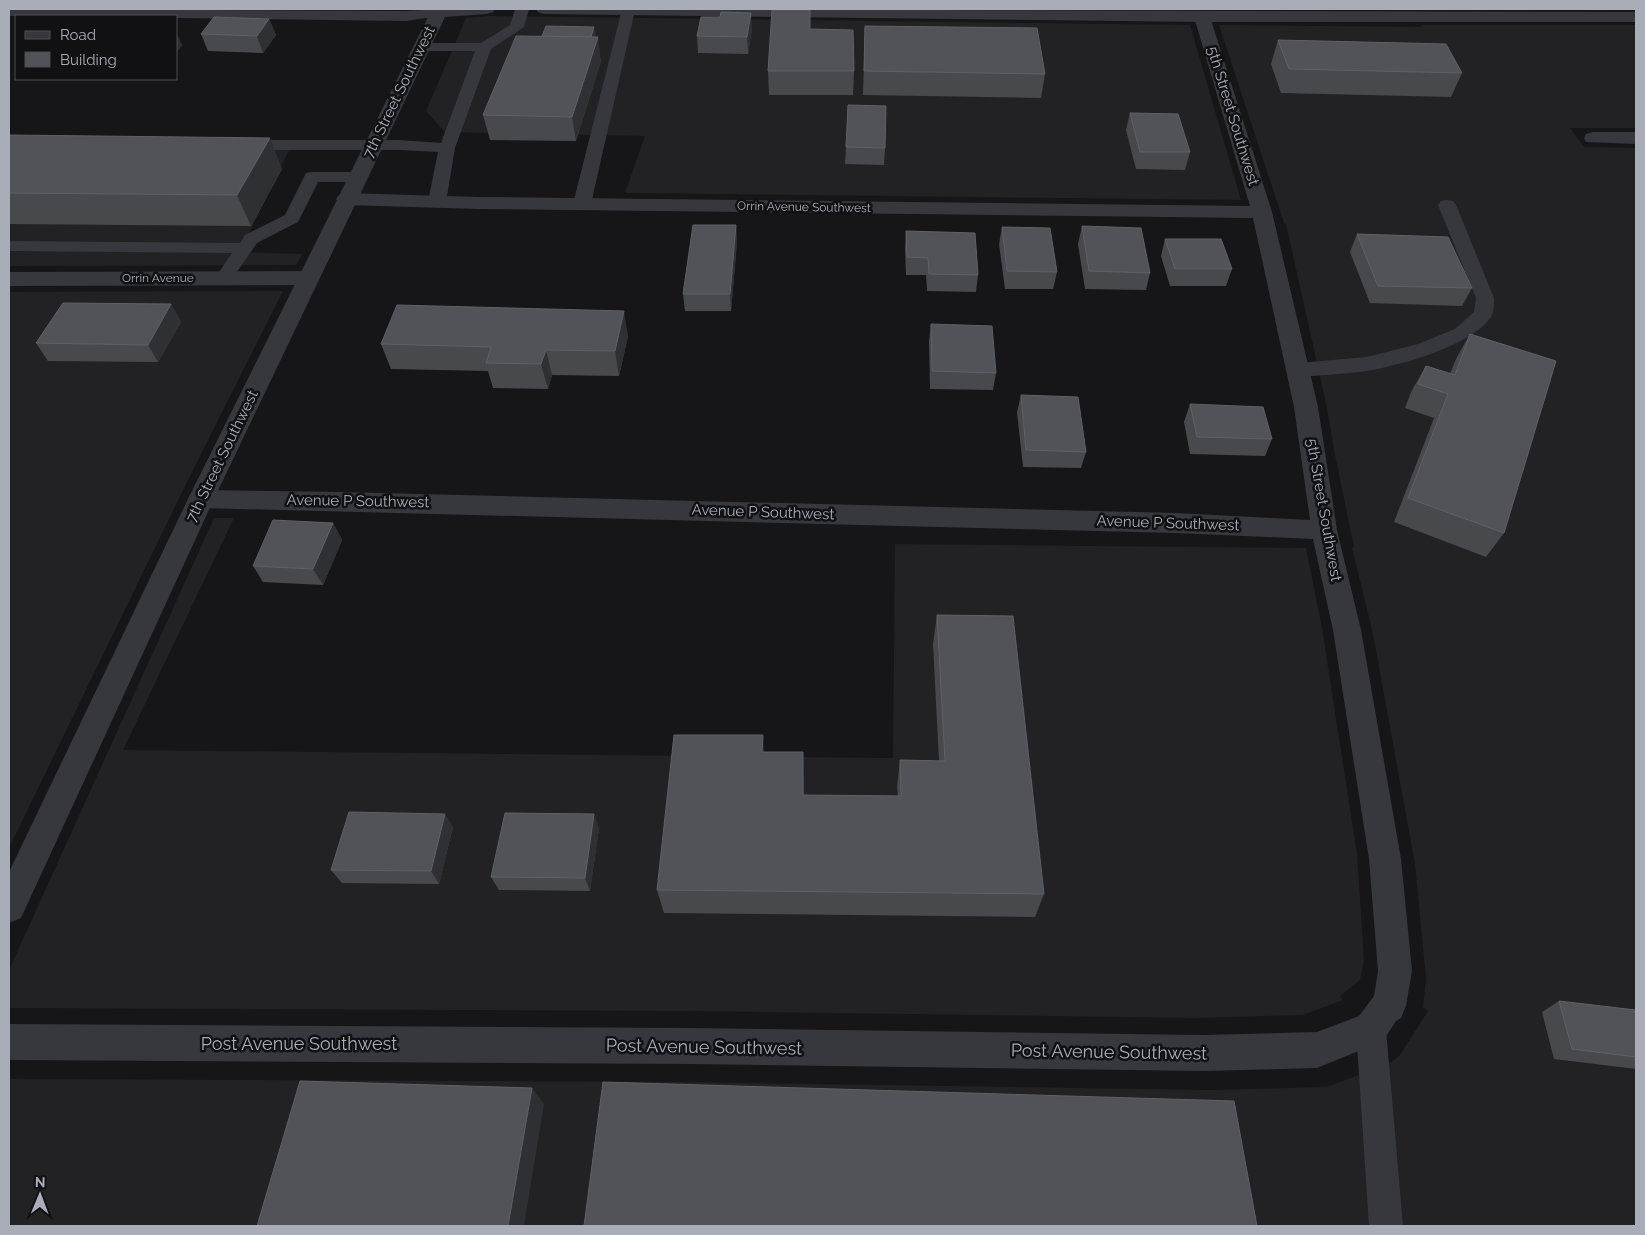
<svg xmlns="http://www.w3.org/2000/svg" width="1645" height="1235" viewBox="0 0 1645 1235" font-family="Raleway,sans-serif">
	<rect width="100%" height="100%" fill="#161618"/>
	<g fill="#222225">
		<path d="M488,16L1190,25L1241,200L625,193L645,136L445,132L426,111L466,18Z"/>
		<path d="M1219,25L1421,27V25H1636V128H1570L1584,147L1636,148V1226H9V1079L688,1082L1210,1090L1327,1087L1390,1063L1400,1055L1428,1011L1423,1007L1426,979L1415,864L1373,634L1352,548L1354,547L1335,455L1327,408L1286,224L1284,223Z"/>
		<path d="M9,139L293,142L240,252L302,254L296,265L9,266Z"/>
		<path d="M283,291L188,480L9,848V292Z"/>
		<path d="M214,518H234L123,750L893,758L895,544L1306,548L1322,628L1357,854L1364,960L1360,980L1340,996L1343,1000L1303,1015L1196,1018L694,1011L9,1008V970Z"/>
	</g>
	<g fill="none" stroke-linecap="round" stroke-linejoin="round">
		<g fill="#37383d" fill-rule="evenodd">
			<path d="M515,9H529L524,27L491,49L455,148L446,202L443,206L437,207L431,206L428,202L438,152L399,150H240L234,148L232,145L234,142L240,140H399L441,143L475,51H421L416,50L414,47L416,44L421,43H481L510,25Z"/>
			<path d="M622,9L635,10L591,204L588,208L582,209L576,208L573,204Z"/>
			<path d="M312,172H357L363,173L365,177L363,181L357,182H318L298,222L257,243L230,282L224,284L218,282L215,278L232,253L9,251V241L240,243L245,235L285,215L306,173Z"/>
			<path d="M1447,200L1453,201L1456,205L1494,298C1494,304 1494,312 1491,317C1471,346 1401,365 1367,371C1344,374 1321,375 1298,377L1291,375L1288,370L1291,365L1298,363L1367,357L1418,344L1455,329L1474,312L1476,298L1438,205L1441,201Z"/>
			<path d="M1371,1014L1382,1018L1386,1029L1403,1226H1369L1356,1029L1360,1018Z"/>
		</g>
		<g fill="#37383d" fill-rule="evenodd">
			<path d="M9,9L406,11L445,9L447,12L445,15L406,21L176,18V16H9Z"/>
			<path d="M1202,12L1208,14L1210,17L1272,212L1318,407L1337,530L1361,630L1401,859L1412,971L1406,1006L1401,1018L1396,1021L1383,1041L1317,1068L1203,1071L691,1064L9,1060V1024L691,1028L1203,1035L1317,1032L1359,1016L1374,996L1378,971L1369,859L1333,630L1313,539L1176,533L201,508L192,506L188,499L192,492L201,490L340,492L1176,513L1310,520L1294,407L1253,218L478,209L346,205L339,203L336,199L339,195L346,193L478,197L1250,206L1194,17L1196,14Z"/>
			<path d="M1593,132H1636V144L1586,142L1584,138L1586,134Z"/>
			<path d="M308,271L316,273L319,278L316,283L308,285L9,286V272Z"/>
		</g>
		<g fill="#37383d" fill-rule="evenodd">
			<path d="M432,9H495L493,12L487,14L445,17L214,499L21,918L9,923V872L188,499Z"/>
			<path d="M536,9L1636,12V22H1202L544,14L538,12Z"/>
		</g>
	</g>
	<g fill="#47494d">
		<path d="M269,19L276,35L263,53L208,51L201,34Z"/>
		<path d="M865,26L1045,74L1041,98L863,95Z"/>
		<path d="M752,29L748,54L698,53L697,36Z"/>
		<path d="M810,29L854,71L853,95H769L768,71Z"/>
		<path d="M596,35L595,37L601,61L576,141L490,140L483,115Z"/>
		<path d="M1278,40L1462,73L1451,97L1281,93L1271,64Z"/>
		<path d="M121,79H156L155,80Z"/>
		<path d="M1130,113L1190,152L1185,170L1136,169L1126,130Z"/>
		<path d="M9,135L282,169L251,226L9,224Z"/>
		<path d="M846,147L885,148L884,165L845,164Z"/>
		<path d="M736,225L737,242L731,311H685L683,294Z"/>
		<path d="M1082,226L1150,273L1146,290L1085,289L1078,244Z"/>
		<path d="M1002,227L1057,272L1053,289H1005L999,244Z"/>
		<path d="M906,231L978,275L976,292L927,291L926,275H906L905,249Z"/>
		<path d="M1357,234L1472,288L1462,306L1370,303L1350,252Z"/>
		<path d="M1165,239L1232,269L1226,286H1170L1161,256Z"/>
		<path d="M171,304L181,322L158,362L48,361L36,343Z"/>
		<path d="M931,324L996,373L993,390L930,389L929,341Z"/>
		<path d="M1470,334L1504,533L1486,557L1394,522L1434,418L1405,408L1412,390L1426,366L1450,374L1456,359Z"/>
		<path d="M628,336L619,376L552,375L548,389L493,388L488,371L391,369L381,344Z"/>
		<path d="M1021,395L1086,452L1081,468L1023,467L1017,412Z"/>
		<path d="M1190,404L1272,439L1265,456L1190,454L1184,422Z"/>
		<path d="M333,523L342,540L323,585L263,582L253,566Z"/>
		<path d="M937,615L1044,894L1035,917L664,913L657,890L765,752L804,778V795L898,796L897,787L900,760L939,761L933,644Z"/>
		<path d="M453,827L439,884L342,883L331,870Z"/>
		<path d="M599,828L590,891L499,890L491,877Z"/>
		<path d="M1559,1001L1636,1010V1069L1554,1059L1542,1012Z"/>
	</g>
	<g fill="#2f3033">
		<path d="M751,13L752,29L748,54L747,37Z"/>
		<path d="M269,19L276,35L263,53L257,36Z"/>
		<path d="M594,27L596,35L591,49L590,40Z"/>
		<path d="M176,31L182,45L176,53Z"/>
		<path d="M598,37L601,61L576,141L572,117Z"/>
		<path d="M270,138L282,169L251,226L237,195Z"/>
		<path d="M736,225L737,242L731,311L730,294Z"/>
		<path d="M171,304L181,322L158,362L148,345Z"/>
		<path d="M624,311L628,336L619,376L615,351Z"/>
		<path d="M546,350L552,375L548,389L541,364Z"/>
		<path d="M333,523L342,540L323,585L313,569Z"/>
		<path d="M763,735L765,762L762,752Z"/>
		<path d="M803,752L804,778L803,820Z"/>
		<path d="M445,814L453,827L439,884L431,871Z"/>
		<path d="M594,814L599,828L590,891L585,878Z"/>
		<path d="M532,1088L544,1104L524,1226H508Z"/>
	</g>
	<g fill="#525359" stroke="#5f6168">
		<path d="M772,10H810V29L853,30L854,71H768Z"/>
		<path d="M721,12L751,13L747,37L697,36L701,17H720Z"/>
		<path d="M214,17L269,19L257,36L201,34Z"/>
		<path d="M546,26L594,27L591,37L542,36Z"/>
		<path d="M865,26L1037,28L1045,74L864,71Z"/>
		<path d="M516,36L598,37L572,117L483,115Z"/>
		<path d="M1278,40L1446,44L1462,73L1289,69Z"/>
		<path d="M848,105L886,106L885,148L846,147Z"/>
		<path d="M1130,113L1178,114L1190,152H1140Z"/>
		<path d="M9,135L270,138L237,195L9,193Z"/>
		<path d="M693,225H736L730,294H683Z"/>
		<path d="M1082,226L1141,228L1150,273L1089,271Z"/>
		<path d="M1002,227L1050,228L1057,272L1007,271Z"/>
		<path d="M906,231L975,233L978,275L929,274L928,258L907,257Z"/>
		<path d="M1357,234L1448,237L1472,288L1378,286Z"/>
		<path d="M1165,239H1221L1232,269H1175Z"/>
		<path d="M63,303L171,304L148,345L36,343Z"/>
		<path d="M397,305L624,311L615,351L546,350L541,364L486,363L491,347L381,344Z"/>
		<path d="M931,324L992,326L996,373L932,371Z"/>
		<path d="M1470,334L1556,361L1504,533L1408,498L1448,394L1418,384L1426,366L1455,375Z"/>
		<path d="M1021,395L1078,397L1086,452L1026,450Z"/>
		<path d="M1190,404L1263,407L1272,439L1197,437Z"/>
		<path d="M273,520L333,523L313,569L253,566Z"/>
		<path d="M937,615L1013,616L1044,894L657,890L674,735H763L762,752H803V795L901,796L900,760L945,761Z"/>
		<path d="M349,812L445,814L431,871L331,870Z"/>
		<path d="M505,813L594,814L585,878L491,877Z"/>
		<path d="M1559,1001L1636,1010V1057L1572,1049Z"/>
		<path d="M300,1081L532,1088L508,1226H257Z"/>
		<path d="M603,1082L1234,1101L1257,1226H584Z"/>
	</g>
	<g text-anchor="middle" stroke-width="5" stroke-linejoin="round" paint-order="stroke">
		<g font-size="12" fill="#a8adb8" stroke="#111113">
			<text transform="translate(804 207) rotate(1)" y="4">Orrin Avenue Southwest</text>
			<text x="158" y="282">Orrin Avenue</text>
		</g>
		<g font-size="15" fill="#a8adb8" stroke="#111113">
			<text transform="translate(399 92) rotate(-64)" y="5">7th Street Southwest</text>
			<text transform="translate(1233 116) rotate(73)" y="5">5th Street Southwest</text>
			<text transform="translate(222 456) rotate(-64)" y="5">7th Street Southwest</text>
			<text transform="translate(358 501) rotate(1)" y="5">Avenue P Southwest</text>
			<text transform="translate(1324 510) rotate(80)" y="5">5th Street Southwest</text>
			<text transform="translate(763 512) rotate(2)" y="5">Avenue P Southwest</text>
			<text transform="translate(1168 523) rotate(2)" y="5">Avenue P Southwest</text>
		</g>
		<g font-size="18" fill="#a8adb8" stroke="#111113">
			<text x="299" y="1050">Post Avenue Southwest</text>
			<text transform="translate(704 1047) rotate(1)" y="6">Post Avenue Southwest</text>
			<text transform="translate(1109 1052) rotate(1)" y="6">Post Avenue Southwest</text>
		</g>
	</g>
	<rect width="1645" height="1235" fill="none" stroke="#a8adb8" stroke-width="20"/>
	<rect x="15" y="15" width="162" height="65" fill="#111113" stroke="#4d4f55"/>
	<rect x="25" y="31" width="25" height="8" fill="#37383d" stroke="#4d4f55"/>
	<text x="60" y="40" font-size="15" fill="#a8adb8">Road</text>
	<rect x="25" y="52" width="25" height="15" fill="#525359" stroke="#4d4f55"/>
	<text x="60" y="65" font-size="15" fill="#a8adb8">Building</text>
	<g transform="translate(40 1195) rotate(1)" stroke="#111113" stroke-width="4" paint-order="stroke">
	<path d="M0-4L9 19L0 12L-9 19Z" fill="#a8adb8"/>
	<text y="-8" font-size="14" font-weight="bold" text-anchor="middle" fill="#a8adb8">N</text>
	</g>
</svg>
